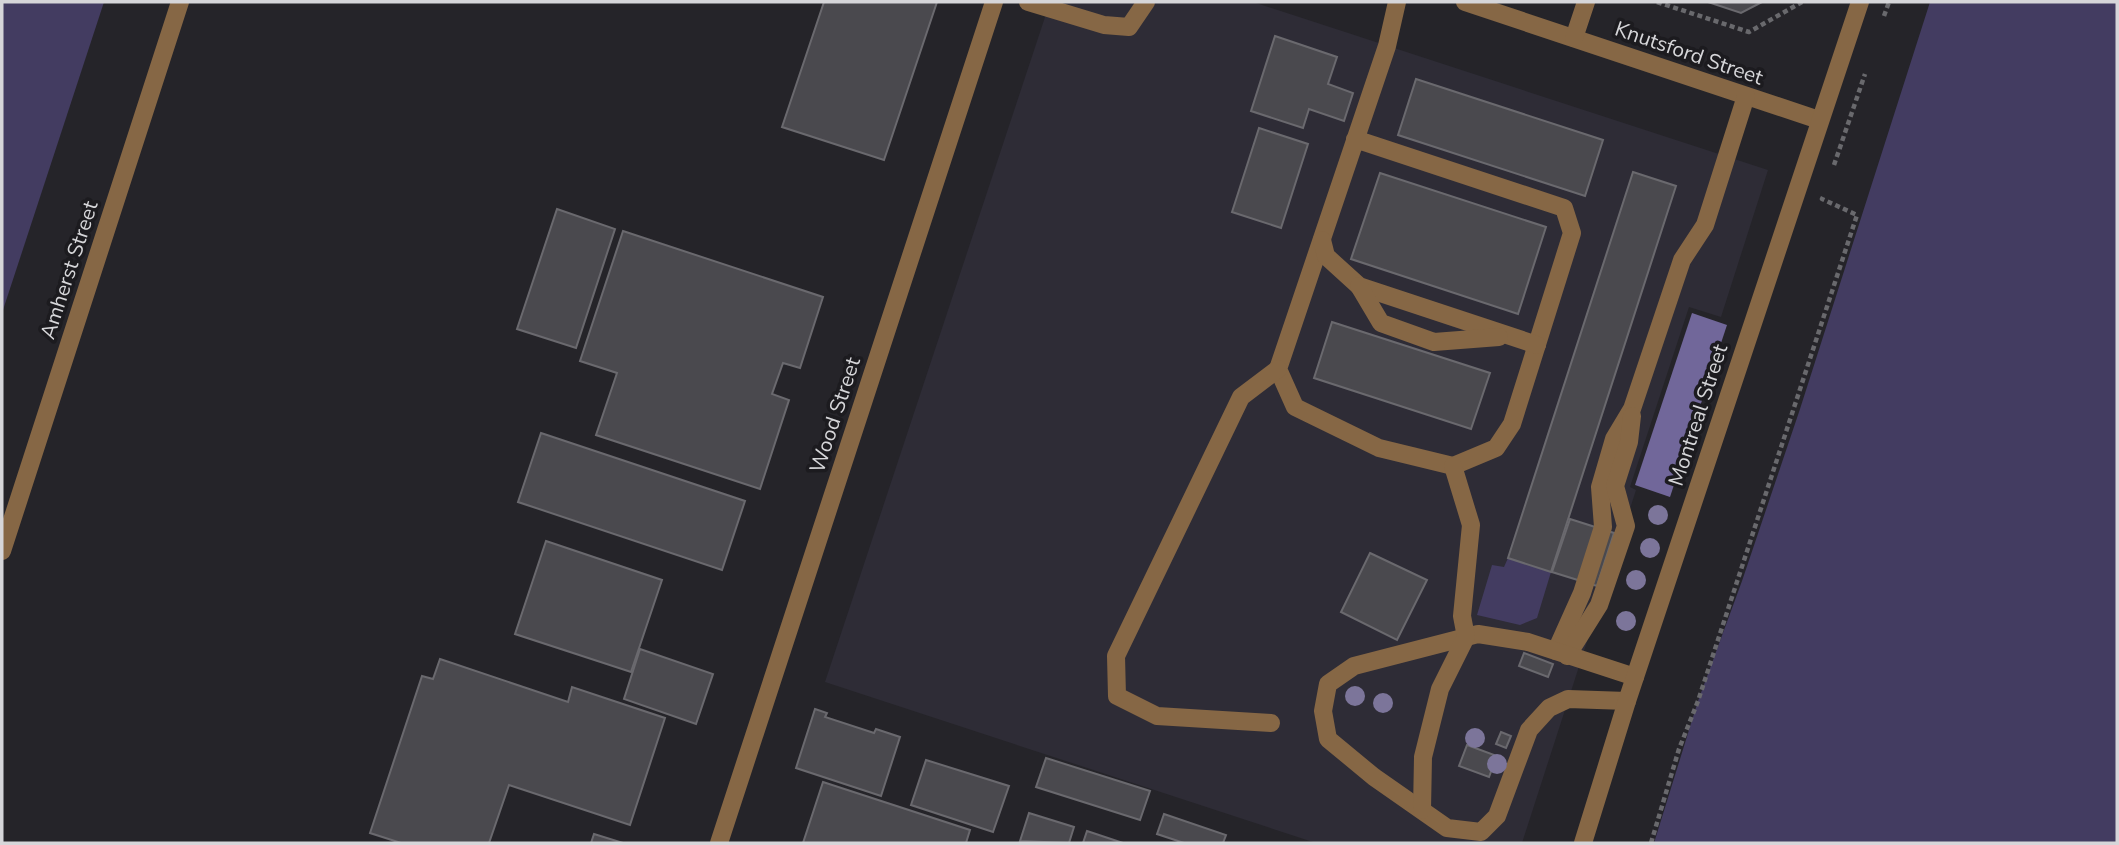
<svg xmlns="http://www.w3.org/2000/svg" width="2119" height="845" viewBox="0 0 2119 845" font-family="'Nunito Sans',sans-serif">
	<rect width="100%" height="100%" fill="#252429"/>
	<path fill="#2e2c36" d="M1050,2H1253L1768,170L1721,317L1689,307L1630,487L1636,490L1522,843H1316L825,682Z"/>
	<g fill="#433c61">
		<path d="M2,2H104L2,313Z"/>
		<path d="M1930,2H2117V843H1654L1698,701L1742,581L1800,409Z"/>
		<path d="M1508,558L1551,572L1537,618L1520,625L1477,615L1492,565L1504,567Z"/>
	</g>
	<path fill="#71679a" d="M1692,313L1727,325L1670,497L1635,485Z"/>
	<g fill="#4a494e" stroke="#6a696e" stroke-width="2">
		<path d="M824,2H937L884,160L782,127Z"/>
		<path d="M1708,2H1762L1741,13Z"/>
		<path d="M1275,36L1337,57L1328,84L1353,93L1344,121L1309,109L1303,128L1251,111Z"/>
		<path d="M1416,79L1603,140L1585,196L1398,135Z"/>
		<path d="M1259,128L1308,144L1281,228L1232,212Z"/>
		<path d="M1633,172L1676,186L1551,572L1508,558Z"/>
		<path d="M1380,173L1546,227L1518,314L1351,259Z"/>
		<path d="M557,209L615,229L576,348L517,329Z"/>
		<path d="M623,231L823,297L800,368L783,363L772,394L789,400L760,489L596,435L617,373L580,361Z"/>
		<path d="M1332,322L1490,373L1471,429L1314,378Z"/>
		<path d="M541,433L745,501L722,570L518,502Z"/>
		<path d="M1570,519L1614,533L1597,586L1552,572Z"/>
		<path d="M546,541L662,580L631,672L515,634Z"/>
		<path d="M1370,553L1427,580L1397,640L1341,612Z"/>
		<path d="M640,649L713,674L696,724L624,699Z"/>
		<path d="M1524,653L1553,664L1548,677L1519,666Z"/>
		<path d="M440,659L568,702L572,687L665,718L630,825L509,785L489,843H401L370,833L422,676L433,679Z"/>
		<path d="M815,709L827,713L825,717L874,733L876,729L900,737L881,796L796,768Z"/>
		<path d="M1501,732L1511,736L1506,748L1496,744Z"/>
		<path d="M1467,745L1497,756L1489,777L1459,766Z"/>
		<path d="M1046,758L1150,791L1140,820L1036,787Z"/>
		<path d="M926,760L1009,786L993,832L911,805Z"/>
		<path d="M823,782L970,830L966,843H803Z"/>
		<path d="M1029,813L1074,827L1069,843L1020,841Z"/>
		<path d="M1164,814L1226,835L1223,843H1184L1157,834Z"/>
		<path d="M1087,831L1123,843H1083Z"/>
		<path d="M594,834L623,843H591Z"/>
	</g>
	<g fill="none" stroke-linecap="round" stroke-linejoin="round">
		<g stroke="#69696d" stroke-width="4.5" stroke-dasharray="5 3.5" stroke-linecap="butt">
			<path d="M1657,2L1749,32L1802,2"/>
			<path d="M1884,16L1889,2"/>
			<path d="M1834,165L1865,74"/>
			<path d="M1651,843L1679,749L1698,701L1857,215L1822,199L1823,197"/>
		</g>
		<g stroke="#866745" stroke-width="18">
			<path d="M1028,2L1104,25L1129,27L1146,2"/>
			<path d="M1465,2L1819,120"/>
			<path d="M1574,38L1586,2"/>
			<path d="M1355,139L1564,208L1572,233L1512,424L1496,448L1453,466L1379,448L1295,407L1278,369L1387,46L1397,2"/>
			<path d="M1322,240L1326,256L1359,286L1537,345"/>
			<path d="M1359,286L1381,323L1434,342L1499,337"/>
			<path d="M2,551L180,2"/>
			<path d="M1556,651L1582,593L1603,527L1600,487L1614,439L1632,409L1682,260L1705,225L1746,96"/>
			<path d="M1567,656L1599,605L1626,526L1615,486L1629,442L1632,416"/>
			<path d="M1627,701L1568,699L1549,708L1529,730L1497,816L1481,832L1447,828L1374,777L1328,739L1323,711L1328,684L1354,666L1478,634L1528,642L1635,677"/>
			<path d="M1271,723L1157,716L1117,696L1116,656L1241,397L1278,369"/>
			<path d="M1422,810L1423,757L1440,689L1466,637L1462,616L1471,525L1453,466"/>
			<path d="M719,843L994,2"/>
			<path d="M1583,843L1627,701L1860,2"/>
		</g>
	</g>
	<g fill="#7c759a">
		<circle cx="1658" cy="515" r="10"/>
		<circle cx="1650" cy="548" r="10"/>
		<circle cx="1636" cy="580" r="10"/>
		<circle cx="1626" cy="621" r="10"/>
		<circle cx="1355" cy="696" r="10"/>
		<circle cx="1383" cy="703" r="10"/>
		<circle cx="1475" cy="738" r="10"/>
		<circle cx="1497" cy="764" r="10"/>
	</g>
	<g text-anchor="middle" stroke-width="7" stroke-linejoin="round" paint-order="stroke">
		<g font-size="21" fill="#d6d6d9" stroke="#1c1b1f">
			<text transform="translate(1689 53) rotate(19)" y="7">Knutsford Street</text>
			<text transform="translate(69 270) rotate(-72)" y="7">Amherst Street</text>
			<text transform="translate(835 415) rotate(-72)" y="7">Wood Street</text>
			<text transform="translate(1698 415) rotate(-72)" y="7">Montreal Street</text>
		</g>
	</g>
	<rect width="2119" height="845" fill="none" stroke="#d6d6d9" stroke-width="7"/>
</svg>
